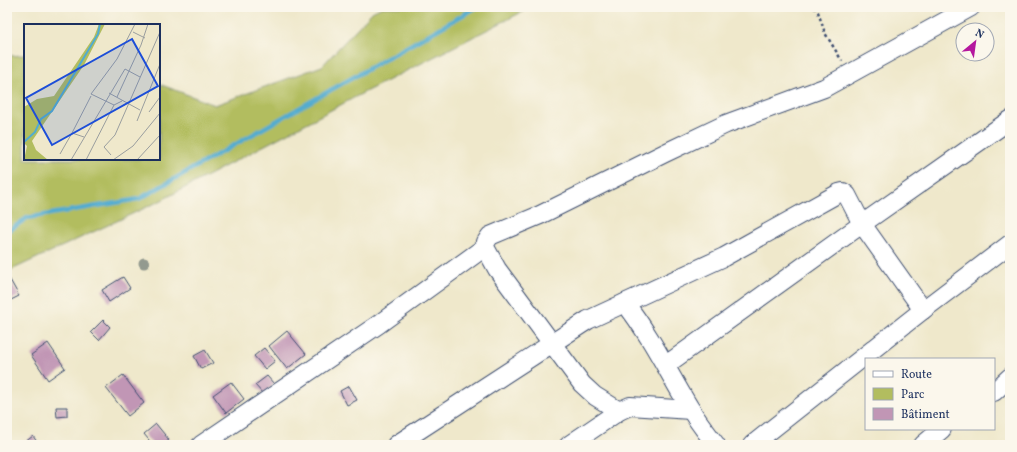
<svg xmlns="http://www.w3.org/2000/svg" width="1017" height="452" viewBox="0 0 1017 452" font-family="Vollkorn,serif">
	<rect width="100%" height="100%" fill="#fbf7ec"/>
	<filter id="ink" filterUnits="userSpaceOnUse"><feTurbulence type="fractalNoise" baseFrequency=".025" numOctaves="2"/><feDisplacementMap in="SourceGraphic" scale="8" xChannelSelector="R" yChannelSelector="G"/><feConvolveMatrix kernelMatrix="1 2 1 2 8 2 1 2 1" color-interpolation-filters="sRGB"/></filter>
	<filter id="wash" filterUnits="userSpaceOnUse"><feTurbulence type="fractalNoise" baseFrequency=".012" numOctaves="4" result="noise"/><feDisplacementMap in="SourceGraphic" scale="16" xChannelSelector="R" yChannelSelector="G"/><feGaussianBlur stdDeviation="0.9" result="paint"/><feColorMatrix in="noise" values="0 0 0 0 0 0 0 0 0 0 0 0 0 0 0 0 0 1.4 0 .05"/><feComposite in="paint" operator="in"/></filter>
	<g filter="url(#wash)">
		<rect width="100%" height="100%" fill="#efe8cb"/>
		<path fill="#b2bd5f" stroke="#66765e" d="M382,7H532L363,93L160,201L7,272V56L25,55V159H159V84L215,105L322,66L372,12Z"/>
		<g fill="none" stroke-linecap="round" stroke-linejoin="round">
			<path stroke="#52acd0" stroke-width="4.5" d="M7,232L27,218L139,199L477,7"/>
		</g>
		<g id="blocks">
			<g fill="#c196b5">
				<path d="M123,277L130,288L109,302L102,290Z"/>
				<path d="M9,278L19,296L7,302V279Z"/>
				<path d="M103,320L110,327L99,340L91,332Z"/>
				<path d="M287,331L306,354L287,369L269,346Z"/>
				<path d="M48,343L65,368L48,380L31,355Z"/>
				<path d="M264,348L275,361L265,369L254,356Z"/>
				<path d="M205,350L213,363L201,369L194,356Z"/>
				<path d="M123,375L144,403L128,416L106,388Z"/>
				<path d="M267,376L274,384L263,394L255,385Z"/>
				<path d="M231,382L244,399L226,413L213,395Z"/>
				<path d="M349,386L357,400L347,405L340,391Z"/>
				<path d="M56,407H67V416L57,417Z"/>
				<path d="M156,424L169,440L163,445H153L144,434Z"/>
				<path d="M33,436L39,445H21Z"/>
			</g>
		</g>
	</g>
	<g filter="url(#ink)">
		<use href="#blocks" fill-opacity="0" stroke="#3b4b6e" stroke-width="1"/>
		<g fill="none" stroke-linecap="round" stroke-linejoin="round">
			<g stroke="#3b4b6e" stroke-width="20">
				<g id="street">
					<path d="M625,303C651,336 669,374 691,410C698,422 707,433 716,445"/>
					<path d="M666,365L862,224L1010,120"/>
					<path d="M994,392L1010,377"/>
					<path d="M619,411L595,396L582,384L497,269L485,247L486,242L490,236L540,215L665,153L726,124L824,88L971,7"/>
					<path d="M201,445L379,324L485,247"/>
					<path d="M396,445L588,320L724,257L839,193L843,192L847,195L862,224L923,310"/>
					<path d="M569,445L619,411L630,406L691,410"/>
					<path d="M752,445L923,310L1010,244"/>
					<path d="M923,445L942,429"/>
				</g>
			</g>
			<path stroke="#3b4b6e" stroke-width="2.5" stroke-dasharray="3 3" stroke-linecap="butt" d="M814,7L818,12L825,33L842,61"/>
			<use href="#street" stroke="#fff" stroke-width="18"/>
		</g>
		<circle fill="#939a8f" cx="144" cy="263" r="5.5"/>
	</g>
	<g transform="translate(24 24)">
		<rect width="136" height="136" fill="#efe8cb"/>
		<path d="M75,0H81L60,41L8,117L12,126L24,136H0L3,122L0,119V83L13,75L30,72L70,13Z" fill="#b2bd5f"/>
		<path fill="none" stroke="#52acd0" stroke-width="2" d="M0,118L11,108L17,95L28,87L74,10L76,0"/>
		<path fill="none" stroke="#9a9e9f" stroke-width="1" d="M109,8L121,14M85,69L116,86M93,73L117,21L124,0M90,81L67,70L93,35L111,0M125,88L136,73M113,97L136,40M48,109L67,72M36,130L48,109L60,113M87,131L80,123L91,111L136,8M47,136L101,45L116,53M62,136L90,81L98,77M89,136L109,122L136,89M113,136L136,111"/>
		<path fill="#1d4ed8" fill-opacity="0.15" stroke="#1d4ed8" stroke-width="2" d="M108,15L134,62L28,121L2,74Z"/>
		<rect width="136" height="136" fill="none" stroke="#1b2f5e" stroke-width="2"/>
	</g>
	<rect width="1017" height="452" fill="none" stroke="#fbf7ec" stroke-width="24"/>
	<rect x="865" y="358" width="130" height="72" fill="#fbf7ec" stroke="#a1a7b3"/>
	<rect x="873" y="371" width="20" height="6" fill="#ffffff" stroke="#a1a7b3"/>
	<text x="901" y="378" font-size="12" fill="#1b2f5e">Route</text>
	<rect x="873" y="388" width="20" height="12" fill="#b2bd5f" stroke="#a1a7b3"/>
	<text x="901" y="398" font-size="12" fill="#1b2f5e">Parc</text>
	<rect x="873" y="408" width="20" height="12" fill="#c196b5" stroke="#a1a7b3"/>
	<text x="901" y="418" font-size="12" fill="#1b2f5e">Bâtiment</text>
	<g transform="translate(975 42) rotate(29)"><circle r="19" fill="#fbf7ec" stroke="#a1a7b3"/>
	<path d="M0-3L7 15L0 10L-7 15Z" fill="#b5179e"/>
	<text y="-6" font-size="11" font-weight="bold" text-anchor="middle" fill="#1b2f5e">N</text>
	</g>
</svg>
